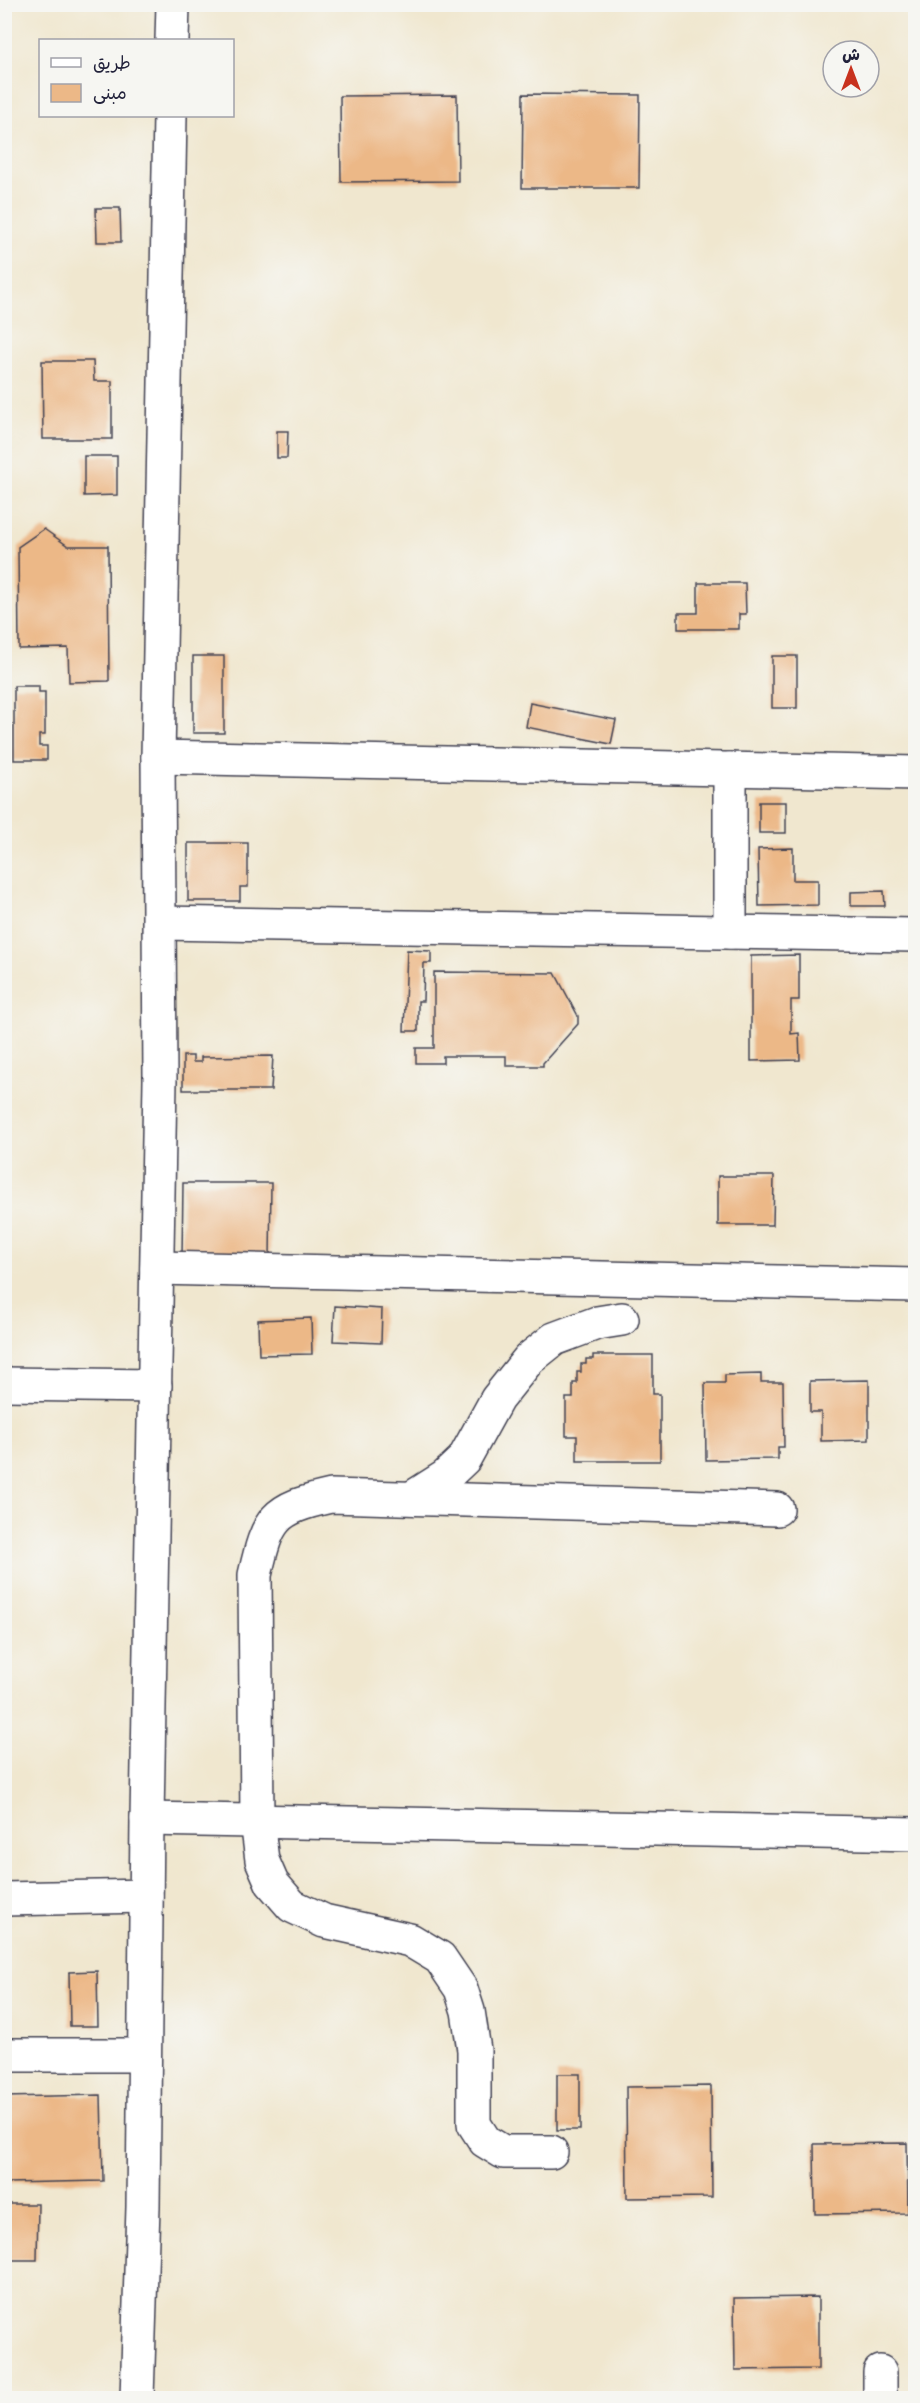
<svg xmlns="http://www.w3.org/2000/svg" width="920" height="2403" viewBox="0 0 920 2403" font-family="Mynerve,'Playpen Sans Arabic',sans-serif">
	<rect width="100%" height="100%" fill="#f6f6f2"/>
	<filter id="ink" filterUnits="userSpaceOnUse"><feTurbulence type="fractalNoise" baseFrequency=".0167" numOctaves="2"/><feDisplacementMap in="SourceGraphic" scale="12" xChannelSelector="R" yChannelSelector="G"/><feConvolveMatrix kernelMatrix="1 2 1 2 8 2 1 2 1" color-interpolation-filters="sRGB"/></filter>
	<filter id="wash" filterUnits="userSpaceOnUse"><feTurbulence type="fractalNoise" baseFrequency=".008" numOctaves="4" result="noise"/><feDisplacementMap in="SourceGraphic" scale="24" xChannelSelector="R" yChannelSelector="G"/><feGaussianBlur stdDeviation="1.35" result="paint"/><feColorMatrix in="noise" values="0 0 0 0 0 0 0 0 0 0 0 0 0 0 0 0 0 1.4 0 .05"/><feComposite in="paint" operator="in"/></filter>
	<g filter="url(#wash)">
		<rect width="100%" height="100%" fill="#f0e7cf"/>
		<g id="blocks">
			<g fill="#ecb887">
				<path d="M523,94L640,95L639,188H522Z"/>
				<path d="M457,95L458,181L341,182L340,96Z"/>
				<path d="M96,208H120L121,242H97Z"/>
				<path d="M42,361H93L94,381H112V439H43Z"/>
				<path d="M277,431H288L287,458H277Z"/>
				<path d="M84,456H117V495L84,496Z"/>
				<path d="M44,529L68,546H108L109,681L69,682L68,648L19,649L18,547Z"/>
				<path d="M698,583H745L746,614H739V629H678V613H698Z"/>
				<rect x="193" y="656" width="31" height="77"/>
				<rect x="772" y="656" width="25" height="52"/>
				<path d="M14,686H39V692H45V735H39V746H47V760H14Z"/>
				<path d="M530,703L616,720L611,744L526,727Z"/>
				<rect x="759" y="802" width="27" height="31"/>
				<path d="M188,843H248V887H240V901H188Z"/>
				<path d="M793,848V880H818V905L759,906L758,849Z"/>
				<path d="M884,891L885,906H851V892Z"/>
				<path d="M407,950L431,951V963H424L423,1001H418V1031H404Z"/>
				<path d="M799,955V1000H791V1034L799,1033L800,1060L751,1061V956Z"/>
				<path d="M434,972L555,973L578,1016V1024L543,1063V1066H506V1056H443V1063H416V1048H434Z"/>
				<path d="M183,1056H193V1062H201V1057L273,1056L271,1090H183Z"/>
				<path d="M718,1176H774L773,1225H718Z"/>
				<path d="M183,1183H271L270,1259L182,1258Z"/>
				<path d="M335,1306L382,1309L381,1343L333,1341Z"/>
				<path d="M311,1318L312,1354L259,1355L258,1320Z"/>
				<path d="M593,1355H653V1394H660V1461H577V1436H566V1398H573V1383H577V1372H581V1364H586V1359H593Z"/>
				<path d="M761,1374V1382H783L784,1447H778V1459L706,1460L705,1383H725V1375Z"/>
				<path d="M869,1380V1440L821,1441V1412H810V1381Z"/>
				<path d="M97,1971L98,2026H70L69,1972Z"/>
				<rect x="557" y="2074" width="23" height="56"/>
				<path d="M711,2086L712,2197L627,2198L626,2087Z"/>
				<path d="M101,2095L103,2181L6,2183L4,2097Z"/>
				<path d="M907,2143L908,2213L815,2214L814,2144Z"/>
				<path d="M4,2204H38L37,2260H4Z"/>
				<path d="M818,2297V2369L735,2370L734,2298Z"/>
			</g>
		</g>
	</g>
	<g filter="url(#ink)">
		<use href="#blocks" fill-opacity="0" stroke="#414051" stroke-width="1.5"/>
		<g fill="none" stroke-linecap="round" stroke-linejoin="round">
			<g stroke="#414051" stroke-width="36">
				<g id="street">
					<path d="M172,40L173,4"/>
					<path d="M158,757L916,773"/>
					<path d="M160,923L916,935"/>
					<path d="M730,932V769"/>
					<path d="M157,1268L916,1285"/>
					<path d="M4,1384L155,1386"/>
					<path d="M412,1498L445,1477L464,1459L497,1399L529,1359L554,1339L597,1323L622,1319"/>
					<path d="M147,1819L916,1834"/>
					<path d="M4,1899L146,1896"/>
					<path d="M4,2055H144"/>
					<path d="M551,2152H503L485,2141L474,2124V2050L468,2011L461,1989L440,1958L410,1940L324,1921L292,1906L272,1883L262,1860L257,1821L255,1575C268,1518 273,1509 331,1496L777,1509"/>
					<path d="M137,2398L143,2207L147,1819L160,1080L158,757L170,116"/>
					<path d="M880,2398V2372"/>
				</g>
			</g>
			<use href="#street" stroke="#fff" stroke-width="33"/>
		</g>
	</g>
	<rect width="920" height="2403" fill="none" stroke="#f6f6f2" stroke-width="24"/>
	<rect x="39" y="39" width="195" height="78" fill="#f6f6f2" stroke="#a1a1a9" stroke-width="1.5"/>
	<rect x="51" y="58" width="30" height="9" fill="#ffffff" stroke="#a1a1a9" stroke-width="1.5"/>
	<text x="93" y="69" font-size="18" fill="#22223b">طريق</text>
	<rect x="51" y="84" width="30" height="18" fill="#ecb887" stroke="#a1a1a9" stroke-width="1.5"/>
	<text x="93" y="99" font-size="18" fill="#22223b">مبنى</text>
	<g transform="translate(851 69)"><circle r="28" fill="#f6f6f2" stroke="#a1a1a9" stroke-width="1.5"/>
	<path d="M0-4.5L10 22L0 15L-10 22Z" fill="#c8321e"/>
	<text y="-9" font-size="16" font-weight="bold" text-anchor="middle" fill="#22223b">ش</text>
	</g>
</svg>
